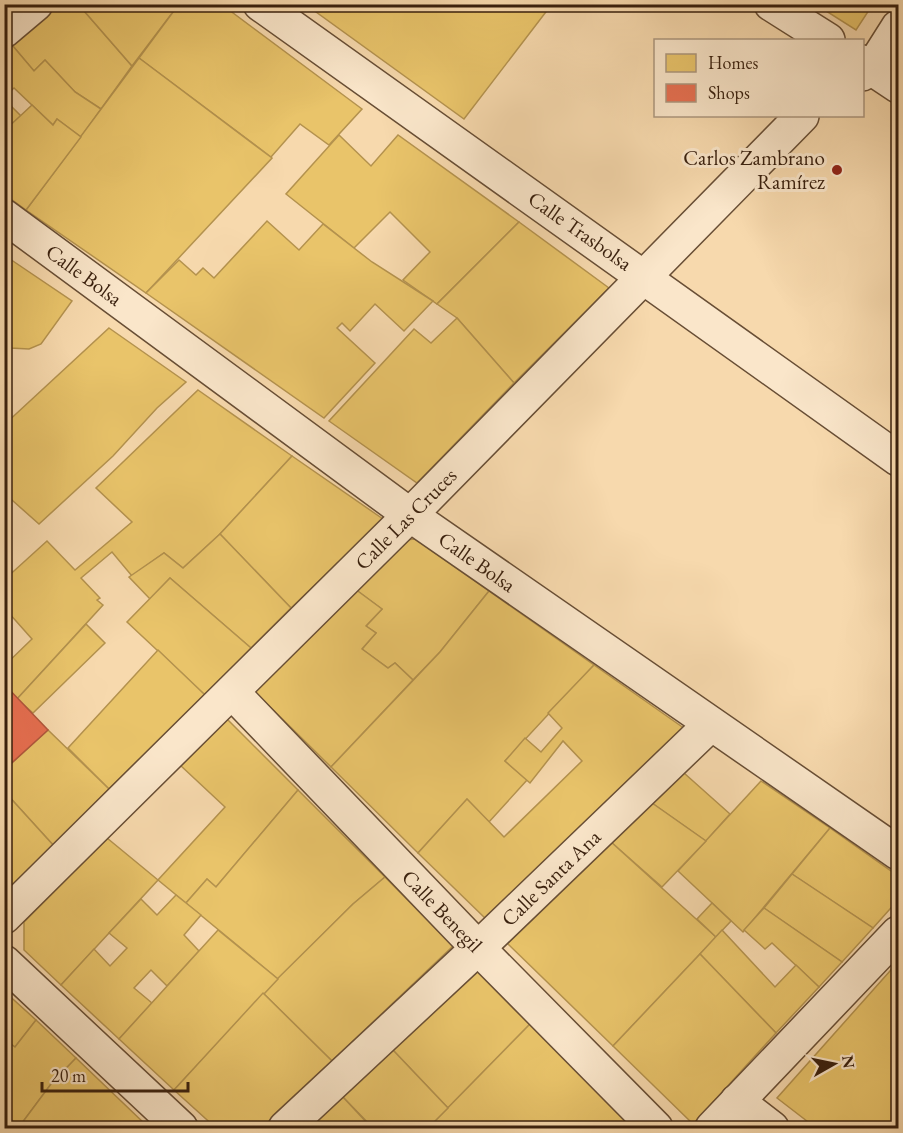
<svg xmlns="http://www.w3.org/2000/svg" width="903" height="1133" viewBox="0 0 903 1133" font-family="'EB Garamond',serif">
	<rect width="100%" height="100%" fill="#f7d9ad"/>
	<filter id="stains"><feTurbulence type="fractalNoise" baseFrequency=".00333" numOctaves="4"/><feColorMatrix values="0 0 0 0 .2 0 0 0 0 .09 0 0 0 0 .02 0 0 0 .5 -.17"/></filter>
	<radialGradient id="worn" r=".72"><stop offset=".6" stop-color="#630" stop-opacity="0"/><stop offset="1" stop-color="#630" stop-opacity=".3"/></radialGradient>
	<g fill="#e9c46a" stroke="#b4924e" stroke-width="1.5">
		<path d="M59,4H78L132,66L101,109L75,92L45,60L34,71L12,45Z"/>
		<path d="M78,4H179L132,66Z"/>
		<path d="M179,4H221L362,109L329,145L300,124L271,157L139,58Z"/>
		<path d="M305,4H552L464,119Z"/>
		<path d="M815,4H873L856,30Z"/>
		<path d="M12,45L34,71L45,60L75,92L101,109L81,137L57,119L53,125L14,88L4,97V51Z"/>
		<path d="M139,58L272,158L146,293L26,210Z"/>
		<path d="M4,99L21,116L4,131Z"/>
		<path d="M32,105L53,125L57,119L81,137L26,210L4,194V131Z"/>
		<path d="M339,135L371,166L398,135L519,222L437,304L403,280L430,252L390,212L354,248L286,194Z"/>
		<path d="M267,221L299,250L323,224L372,262L433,301L404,331L375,304L350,331L342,323L337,328L375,363L324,418L146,293L179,260L196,275L203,268L214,278Z"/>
		<path d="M519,222L609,288L514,383L457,318L437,304Z"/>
		<path d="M4,255L72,301L41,344L29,349L10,348L4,345Z"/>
		<path d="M457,318L514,383L417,483L329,421L414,329L431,343Z"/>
		<path d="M109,328L186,382L157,408L113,456L39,524L4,493V425Z"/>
		<path d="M198,390L292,456L220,534L183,568L164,553L132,576L112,552L81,578L100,598L97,600L103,605L17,699L4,684V666L32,639L8,612L4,615V580L47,541L75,570L132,522L96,488Z"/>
		<path d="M292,456L383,519L291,608L220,534Z"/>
		<path d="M220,534L291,608L251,648L170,578L150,599L129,577L164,553L183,568Z"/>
		<path d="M415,539L489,591L440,652L413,680L395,663L388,668L362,649L376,633L366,626L382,609L355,589L405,540Z"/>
		<path d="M170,578L251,648L205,695L127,622Z"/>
		<path d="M355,589L382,609L366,626L376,633L362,649L388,668L395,663L413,680L331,767L254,691Z"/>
		<path d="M489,591L594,665L505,761L527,780L489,822L467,799L418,853L331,767L440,652Z"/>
		<path d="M86,624L105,643L33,713L17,699Z"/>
		<path d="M158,650L205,695L109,789L68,748Z"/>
		<path d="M594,665L688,731L487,920L418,853L467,799L504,837L582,761L563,741L530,783L505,761L525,738L541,752L562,728L548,713Z"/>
		<path d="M226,718L298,790L216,887L207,879L186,903L158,880L225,807L180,765Z"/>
		<path d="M48,730L109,789L54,846L4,791V770Z"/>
		<path d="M684,773L730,814L706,841L652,803Z"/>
		<path d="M761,781L830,828L743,932L678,871Z"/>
		<path d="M298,790L385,877L353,904L278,979L186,903L207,879L216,887Z"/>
		<path d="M4,791L54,846L4,896Z"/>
		<path d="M652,803L706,841L662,887L611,842Z"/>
		<path d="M830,828L898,876V900L873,928L792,874Z"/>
		<path d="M107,838L158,880L61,985L24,950V922Z"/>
		<path d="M611,842L716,937L613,1046L506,942Z"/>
		<path d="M792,874L873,928L842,962L764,908Z"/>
		<path d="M385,877L453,946L332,1061L263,993L353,904Z"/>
		<path d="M176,895L201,915L184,935L199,951L167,986L151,970L134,988L152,1003L119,1039L61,985L94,949L110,966L127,948L109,933L141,899L157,915Z"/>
		<path d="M712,903L731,921L716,937L697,919Z"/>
		<path d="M764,908L842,962L819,987L772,943L765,949L744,930Z"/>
		<path d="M218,930L278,979L174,1090L119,1039Z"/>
		<path d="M722,930L775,987L796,965L819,987L776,1033L700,954Z"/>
		<path d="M700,954L776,1033L693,1124L613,1046Z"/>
		<path d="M898,962V1128H816L777,1098Z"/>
		<path d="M475,969L530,1024L448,1108L391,1048Z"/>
		<path d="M4,991L36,1020L15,1047L8,1042L4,1045Z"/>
		<path d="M263,993L332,1061L262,1128H216L174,1090Z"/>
		<path d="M36,1020L76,1058L51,1084L19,1127L4,1113V1045L8,1042L15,1047Z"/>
		<path d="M530,1024L635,1127L633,1128H428Z"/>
		<path d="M391,1048L448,1108L428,1128H373L341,1095Z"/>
		<path d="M76,1058L145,1124L141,1128H21L19,1127L51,1084Z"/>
		<path d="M341,1095L369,1125L366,1128H306Z"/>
		<path d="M4,1113L19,1127L18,1128H4Z"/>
	</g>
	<path fill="#e76f51" stroke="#b2573d" stroke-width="1.5" d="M4,684L48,730L4,770Z"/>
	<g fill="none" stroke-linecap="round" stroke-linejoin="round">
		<g stroke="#684e35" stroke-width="36">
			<g id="minor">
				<path d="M260,4L898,459"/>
				<path d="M771,4L828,40"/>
				<path d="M4,31L36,4"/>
				<path d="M862,62L898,86"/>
				<path d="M862,74L872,68L898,27"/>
				<path d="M4,216L410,515L898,853"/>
				<path d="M232,692L478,948L656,1128"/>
				<path d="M4,917L410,515L802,116"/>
				<path d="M4,962L181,1128"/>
				<path d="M737,1101L772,1128"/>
				<path d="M285,1128L478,948L711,724"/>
				<path d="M712,1128L898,933"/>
			</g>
		</g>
		<use href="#minor" stroke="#fae6ca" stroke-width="33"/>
	</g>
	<circle fill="#8f2418" stroke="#fae6ca" stroke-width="2" cx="837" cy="170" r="6"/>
	<g text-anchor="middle" stroke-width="6" stroke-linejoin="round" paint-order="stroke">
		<g font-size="21" fill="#381f0d" stroke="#fae6ca" text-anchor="end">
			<text x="825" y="165">Carlos Zambrano<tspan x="825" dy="24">Ramírez</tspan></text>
		</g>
		<g font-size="21" fill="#381f0d" stroke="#fae6ca">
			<text transform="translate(580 231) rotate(35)" y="7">Calle Trasbolsa</text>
			<text transform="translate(84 275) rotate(36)" y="7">Calle Bolsa</text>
			<text transform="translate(406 519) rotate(-45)" y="7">Calle Las Cruces</text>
			<text transform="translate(477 562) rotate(35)" y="7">Calle Bolsa</text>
			<text transform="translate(551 878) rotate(-44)" y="7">Calle Santa Ana</text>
			<text transform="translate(442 911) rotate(46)" y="7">Calle Benegil</text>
		</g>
	</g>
	<rect width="903" height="1133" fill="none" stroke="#f7d9ad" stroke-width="24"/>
	<rect x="6" y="6" width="891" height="1121" fill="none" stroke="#381f0d" stroke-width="3"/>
	<rect x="12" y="12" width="879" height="1109" fill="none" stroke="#381f0d" stroke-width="1.5"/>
	<rect x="654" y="39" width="210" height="78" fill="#fae6ca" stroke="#ac967e" stroke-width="1.5"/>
	<rect x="666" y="54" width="30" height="18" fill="#e9c46a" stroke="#ac967e" stroke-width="1.5"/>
	<text x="708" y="69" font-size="18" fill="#381f0d">Homes</text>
	<rect x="666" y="84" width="30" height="18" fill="#e76f51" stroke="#ac967e" stroke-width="1.5"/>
	<text x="708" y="99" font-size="18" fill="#381f0d">Shops</text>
	<g transform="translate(834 1064) rotate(81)" stroke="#fae6ca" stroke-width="4.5" paint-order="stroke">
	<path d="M0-4.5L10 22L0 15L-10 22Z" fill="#381f0d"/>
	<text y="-9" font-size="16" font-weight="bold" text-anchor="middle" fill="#381f0d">N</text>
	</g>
	<path d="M42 1082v9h146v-9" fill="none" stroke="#381f0d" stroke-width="3"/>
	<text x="51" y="1082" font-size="18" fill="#381f0d" stroke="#fae6ca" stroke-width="4.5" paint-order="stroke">20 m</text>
	<rect width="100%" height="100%" filter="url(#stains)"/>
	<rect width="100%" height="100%" fill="url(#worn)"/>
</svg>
